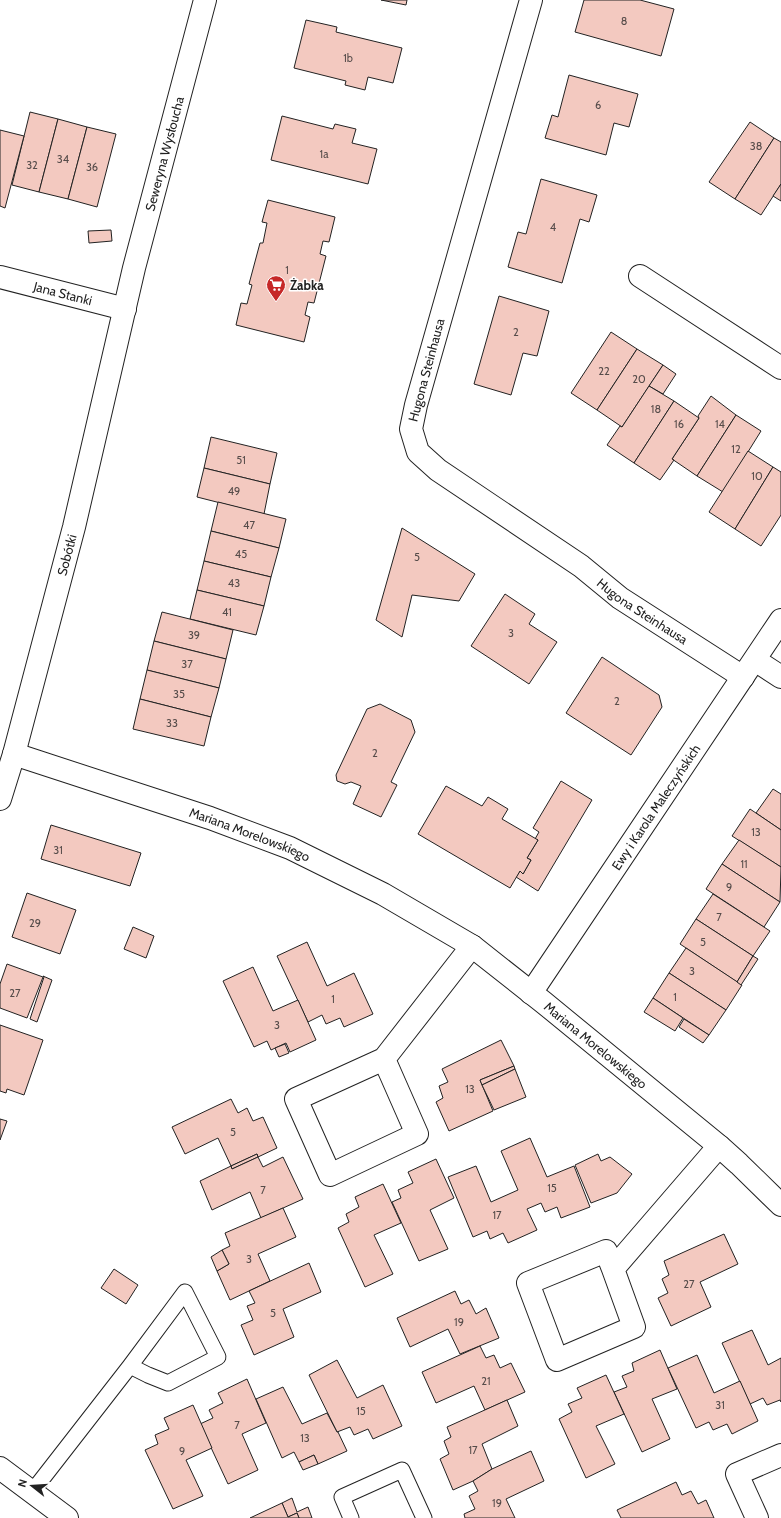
<svg xmlns="http://www.w3.org/2000/svg" width="781" height="1518" viewBox="0 0 781 1518" font-family="Cabin,sans-serif">
	<rect width="100%" height="100%" fill="#fff"/>
	<g fill="#f3c9c0" stroke="#222">
		<path d="M381,0H407L406,5Z"/>
		<path d="M584,0H640L674,9L661,56L575,32Z"/>
		<path d="M306,20L337,27L336,32L402,48L393,83L368,77L365,90L345,85L346,81L294,68Z"/>
		<path d="M569,75L638,94L629,127L614,123L606,155L545,138L552,115L558,117Z"/>
		<path d="M30,112L58,119L39,192L12,185Z"/>
		<path d="M282,116L333,129L335,124L356,129L352,143L377,149L368,184L271,160Z"/>
		<path d="M58,119L87,127L68,199L39,192Z"/>
		<path d="M750,122L774,138L735,199L709,182Z"/>
		<path d="M87,127L116,134L97,207L68,199Z"/>
		<path d="M0,130L24,136L5,208L0,206Z"/>
		<path d="M774,138L781,142V184L761,215L735,199Z"/>
		<path d="M541,179L597,195L589,222L580,219L562,283L508,267L518,232L526,234Z"/>
		<path d="M781,184V201L773,196Z"/>
		<path d="M268,200L335,217L329,242L323,241L320,254L326,256L314,303L308,302L305,315L310,317L304,342L236,325L241,303L247,304L252,285L249,284L260,243H263L267,223L262,222Z"/>
		<path d="M111,230L112,241L89,243L88,231Z"/>
		<path d="M499,296L549,311L537,356L523,353L511,395L474,384Z"/>
		<path d="M611,332L637,349L597,410L571,393Z"/>
		<path d="M637,349L663,365L622,427L597,410Z"/>
		<path d="M663,365L676,374L663,394L649,386Z"/>
		<path d="M649,386L674,401L634,463L607,445L620,426L622,427Z"/>
		<path d="M711,396L736,415L697,476L672,459L699,418L698,416Z"/>
		<path d="M674,401L699,418L672,459L674,460L660,480L634,463Z"/>
		<path d="M736,415L761,431L723,492L697,476Z"/>
		<path d="M211,437L277,453L270,484L204,468Z"/>
		<path d="M748,451L773,467L735,529L709,512Z"/>
		<path d="M773,467L781,472V515L761,546L735,529Z"/>
		<path d="M204,468L270,484L264,514L197,497Z"/>
		<path d="M218,502L286,519L279,548L211,531Z"/>
		<path d="M402,528L475,574L459,601L412,595L402,637L376,620Z"/>
		<path d="M211,531L279,548L271,577L204,561Z"/>
		<path d="M204,561L271,577L264,606L197,590Z"/>
		<path d="M197,590L264,606L256,635L190,619Z"/>
		<path d="M505,594L535,614L529,624L557,642L529,684L471,646Z"/>
		<path d="M162,612L233,630L226,659L154,641Z"/>
		<path d="M154,641L226,659L219,688L147,670Z"/>
		<path d="M602,657L659,695L662,707L631,755L566,713Z"/>
		<path d="M147,670L219,688L211,717L140,699Z"/>
		<path d="M140,699L211,717L204,746L133,729Z"/>
		<path d="M380,704L411,720L415,732L391,782L397,785L381,817L353,804L361,786L351,782L345,784L337,781L336,775L367,709Z"/>
		<path d="M561,781L592,800L538,891L516,877L520,871L523,874L531,860L527,858L538,840L535,839L539,832L533,828Z"/>
		<path d="M446,786L482,806L488,797L508,809L502,819L538,840L527,858L531,860L523,874L520,871L510,888L418,834Z"/>
		<path d="M773,789L781,794V830L756,813Z"/>
		<path d="M750,809L781,830V867L732,836Z"/>
		<path d="M51,825L141,853L130,886L41,859Z"/>
		<path d="M739,840L781,867L780,902L722,864Z"/>
		<path d="M722,864L780,902L764,927L706,889Z"/>
		<path d="M27,893L76,910L60,954L12,937Z"/>
		<path d="M713,894L770,931L753,956L696,919Z"/>
		<path d="M696,919L753,956L737,982L680,944Z"/>
		<path d="M133,927L154,936L146,958L124,949Z"/>
		<path d="M307,942L327,986L354,973L373,1014L344,1027L340,1018L326,1024L322,1015L308,1022L277,956Z"/>
		<path d="M686,948L742,985L726,1010L669,973Z"/>
		<path d="M753,956L758,959L741,985L737,982Z"/>
		<path d="M7,964L43,977L27,1018L0,1008V984Z"/>
		<path d="M253,967L273,1011L298,1000L316,1040L290,1052L286,1043L271,1050L267,1041L254,1047L223,981Z"/>
		<path d="M669,973L726,1010L709,1035L653,998Z"/>
		<path d="M43,976L52,980L37,1022L30,1019L44,977Z"/>
		<path d="M653,998L683,1018L675,1031L644,1012Z"/>
		<path d="M684,1019L709,1035L703,1043L679,1027Z"/>
		<path d="M0,1025L43,1040L24,1095L7,1089L6,1093L0,1091Z"/>
		<path d="M501,1040L514,1066L480,1080L493,1111L449,1131L436,1102L443,1098L439,1086L448,1082L442,1069Z"/>
		<path d="M285,1044L289,1053L279,1057L275,1048Z"/>
		<path d="M514,1066L515,1069L482,1085L480,1080Z"/>
		<path d="M515,1069L526,1097L494,1110L482,1085Z"/>
		<path d="M231,1099L238,1113L247,1108L253,1121L263,1117L277,1148L258,1157L257,1154L231,1166L218,1138L185,1154L172,1127Z"/>
		<path d="M0,1119L7,1121L0,1140Z"/>
		<path d="M530,1138L547,1177L574,1166L590,1207L561,1218L557,1207L545,1212L541,1203L527,1209L537,1230L508,1243L503,1233L490,1239L487,1231L473,1237L448,1177L476,1166L491,1202L518,1190L501,1151Z"/>
		<path d="M257,1154L258,1157L232,1169L231,1166Z"/>
		<path d="M598,1154L601,1161L610,1157L632,1174L617,1193L591,1203L575,1165Z"/>
		<path d="M258,1157L263,1167L283,1157L303,1199L261,1218L250,1192L212,1210L200,1181L231,1166L232,1169Z"/>
		<path d="M436,1159L454,1198L430,1210L448,1249L419,1261L392,1202L401,1198L398,1190L413,1183L408,1172Z"/>
		<path d="M383,1184L401,1223L374,1235L393,1274L365,1287L338,1228L349,1222L346,1214L359,1207L355,1197Z"/>
		<path d="M283,1208L296,1237L258,1254L270,1281L230,1300L217,1271L229,1264L222,1250L230,1246L225,1233Z"/>
		<path d="M724,1234L738,1264L700,1282L711,1307L671,1326L658,1298L668,1293L662,1279L669,1275L664,1261Z"/>
		<path d="M222,1250L229,1264L217,1271L211,1257Z"/>
		<path d="M309,1263L321,1292L283,1309L294,1337L254,1355L241,1325L253,1320L247,1306L255,1303L249,1291Z"/>
		<path d="M114,1269L138,1285L126,1304L101,1288Z"/>
		<path d="M455,1291L461,1304L469,1300L476,1314L486,1308L499,1338L460,1354L448,1329L410,1347L397,1318Z"/>
		<path d="M752,1330L768,1365L781,1358V1402L780,1400L767,1405L763,1398L750,1404L722,1343Z"/>
		<path d="M480,1346L486,1358L494,1355L500,1368L511,1363L525,1392L485,1410L474,1386L436,1403L422,1372Z"/>
		<path d="M660,1350L677,1389L652,1399L670,1439L642,1452L614,1392L627,1387L622,1376L634,1371L632,1363Z"/>
		<path d="M697,1355L714,1393L740,1381L758,1421L732,1434L727,1424L713,1430L709,1422L696,1428L668,1368Z"/>
		<path d="M337,1360L357,1398L383,1385L402,1426L373,1439L368,1429L354,1435L350,1427L337,1432L309,1375Z"/>
		<path d="M606,1375L624,1414L596,1426L615,1464L586,1478L559,1419L572,1412L568,1404L582,1398L577,1388Z"/>
		<path d="M247,1379L266,1423L242,1434L258,1470L228,1484L200,1424L213,1418L209,1410L223,1403L218,1393Z"/>
		<path d="M283,1387L302,1424L327,1413L337,1432H338L347,1451L318,1464L314,1455L299,1462L294,1452L282,1458L256,1399Z"/>
		<path d="M507,1400L518,1426L482,1444L492,1469L473,1481L453,1490L440,1459L449,1454L444,1441L451,1437L447,1427Z"/>
		<path d="M193,1405L212,1448L186,1460L203,1496L173,1509L145,1450L158,1444L155,1435L169,1429L164,1418Z"/>
		<path d="M531,1451L544,1481L506,1499L515,1518H465L464,1514L475,1509L469,1496L478,1491L473,1481L492,1469Z"/>
		<path d="M314,1455L318,1464L303,1470L299,1462Z"/>
		<path d="M676,1482L682,1495L691,1491L698,1504L706,1500L714,1518H621L617,1510Z"/>
		<path d="M292,1498L297,1512L308,1507L312,1518H299L297,1513L288,1517L282,1503Z"/>
		<path d="M282,1503L288,1517L297,1513L299,1518H250Z"/>
	</g>
	<g fill="none" stroke-linecap="round" stroke-linejoin="round">
		<g stroke="#222" stroke-width="17">
			<g id="service">
				<path d="M32,1492L130,1366L185,1292L218,1357L168,1383L148,1375L130,1366"/>
				<path d="M351,1518L342,1497L402,1470L424,1518"/>
			</g>
		</g>
		<g stroke="#222" stroke-width="24">
			<g id="minor">
				<path id="s1" d="M531,0L416,405L411,429L418,452L438,470L581,566L620,598L743,677"/>
				<path d="M640,276L781,368"/>
				<path id="s2" d="M0,277L125,309"/>
				<path d="M755,660L781,677"/>
				<path id="s3" d="M14,754L210,818L290,848L383,894L472,946L543,1002L719,1146L739,1164L781,1205"/>
				<path id="s4" d="M0,799L14,754L74,527L134,268L205,0"/>
				<path id="s5" d="M531,993L781,620"/>
				<path d="M384,1059L417,1134L330,1175L296,1099L384,1059L472,946"/>
				<path d="M613,1269L634,1327L557,1360L528,1283L606,1251L613,1269L719,1146"/>
				<path d="M0,1468L67,1518"/>
				<path d="M757,1518L737,1474L781,1455"/>
			</g>
		</g>
		<use href="#service" stroke="#fff" stroke-width="15"/>
		<use href="#minor" stroke="#fff" stroke-width="22"/>
	</g>
	<defs>
		<g id="supermarket-pin" transform="scale(1)"><path d="M0 17L-7.5 6A9.5 9.5 0 1 1 7.5 6Z" fill="#c62828" stroke="#fff"/><path d="M-6-5.5h2.5l.6 2H6L4.5 2H-2.5L-4.4-4H-6ZM-1.5 3.2a1.3 1.3 0 1 0 .1 0ZM3 3.2a1.3 1.3 0 1 0 .1 0Z" fill="#fff"/></g>
	</defs>
	<g fill-rule="evenodd">
		<use href="#supermarket-pin" x="276" y="285"/>
	</g>
	<g text-anchor="middle" stroke-width="3" stroke-linejoin="round" paint-order="stroke">
		<g font-size="11" fill="#564c4a">
			<text x="624" y="25">8</text>
			<text x="348" y="62">1b</text>
			<text x="598" y="109">6</text>
			<text x="756" y="150">38</text>
			<text x="324" y="158">1a</text>
			<text x="63" y="163">34</text>
			<text x="32" y="169">32</text>
			<text x="92" y="171">36</text>
			<text x="553" y="231">4</text>
			<text x="287" y="274">1</text>
			<text x="516" y="336">2</text>
			<text x="604" y="375">22</text>
			<text x="639" y="383">20</text>
			<text x="656" y="413">18</text>
			<text x="679" y="428">16</text>
			<text x="720" y="428">14</text>
			<text x="736" y="453">12</text>
			<text x="241" y="464">51</text>
			<text x="757" y="480">10</text>
			<text x="234" y="495">49</text>
			<text x="249" y="529">47</text>
			<text x="241" y="558">45</text>
			<text x="417" y="561">5</text>
			<text x="234" y="587">43</text>
			<text x="227" y="616">41</text>
			<text x="511" y="637">3</text>
			<text x="194" y="639">39</text>
			<text x="187" y="668">37</text>
			<text x="179" y="698">35</text>
			<text x="617" y="705">2</text>
			<text x="172" y="727">33</text>
			<text x="375" y="757">2</text>
			<text x="756" y="836">13</text>
			<text x="58" y="854">31</text>
			<text x="744" y="868">11</text>
			<text x="729" y="891">9</text>
			<text x="719" y="921">7</text>
			<text x="35" y="927">29</text>
			<text x="703" y="946">5</text>
			<text x="692" y="975">3</text>
			<text x="15" y="997">27</text>
			<text x="675" y="1001">1</text>
			<text x="333" y="1003">1</text>
			<text x="277" y="1029">3</text>
			<text x="470" y="1093">13</text>
			<text x="233" y="1136">5</text>
			<text x="552" y="1192">15</text>
			<text x="263" y="1194">7</text>
			<text x="497" y="1219">17</text>
			<text x="249" y="1263">3</text>
			<text x="689" y="1288">27</text>
			<text x="273" y="1317">5</text>
			<text x="459" y="1326">19</text>
			<text x="486" y="1385">21</text>
			<text x="720" y="1409">31</text>
			<text x="361" y="1415">15</text>
			<text x="237" y="1429">7</text>
			<text x="305" y="1442">13</text>
			<text x="473" y="1454">17</text>
			<text x="182" y="1455">9</text>
			<text x="497" y="1507">19</text>
		</g>
		<g font-size="13" fill="#222" stroke="#fff">
			<text dy="5" stroke="none"><textPath href="#s4" startOffset="666">Seweryna Wysłoucha</textPath></text>
			<text dy="5" stroke="none"><textPath href="#s2" startOffset="65">Jana Stanki</textPath></text>
			<text transform="translate(426 370) rotate(-75)" y="5">Hugona Steinhausa</text>
			<text dy="5" stroke="none"><textPath href="#s4" startOffset="253">Sobótki</textPath></text>
			<text dy="5" stroke="none"><textPath href="#s1" startOffset="745">Hugona Steinhausa</textPath></text>
			<text dy="5" stroke="none"><textPath href="#s5" startOffset="224">Ewy i Karola Maleczyńskich</textPath></text>
			<text dy="5" stroke="none"><textPath href="#s3" startOffset="249">Mariana Morelowskiego</textPath></text>
			<text dy="5" stroke="none"><textPath href="#s3" startOffset="657">Mariana Morelowskiego</textPath></text>
		</g>
		<g font-size="13" font-weight="bold" fill="#222" stroke="#fff" text-anchor="start">
			<text x="290" y="290">Żabka</text>
		</g>
	</g>
	<g transform="translate(32 1486) rotate(287)" stroke="#ffffff" stroke-width="3" paint-order="stroke">
	<path d="M0-3L7 15L0 10L-7 15Z" fill="#222222"/>
	<text y="-6" font-size="11" font-weight="bold" text-anchor="middle" fill="#222222">N</text>
	</g>
</svg>
